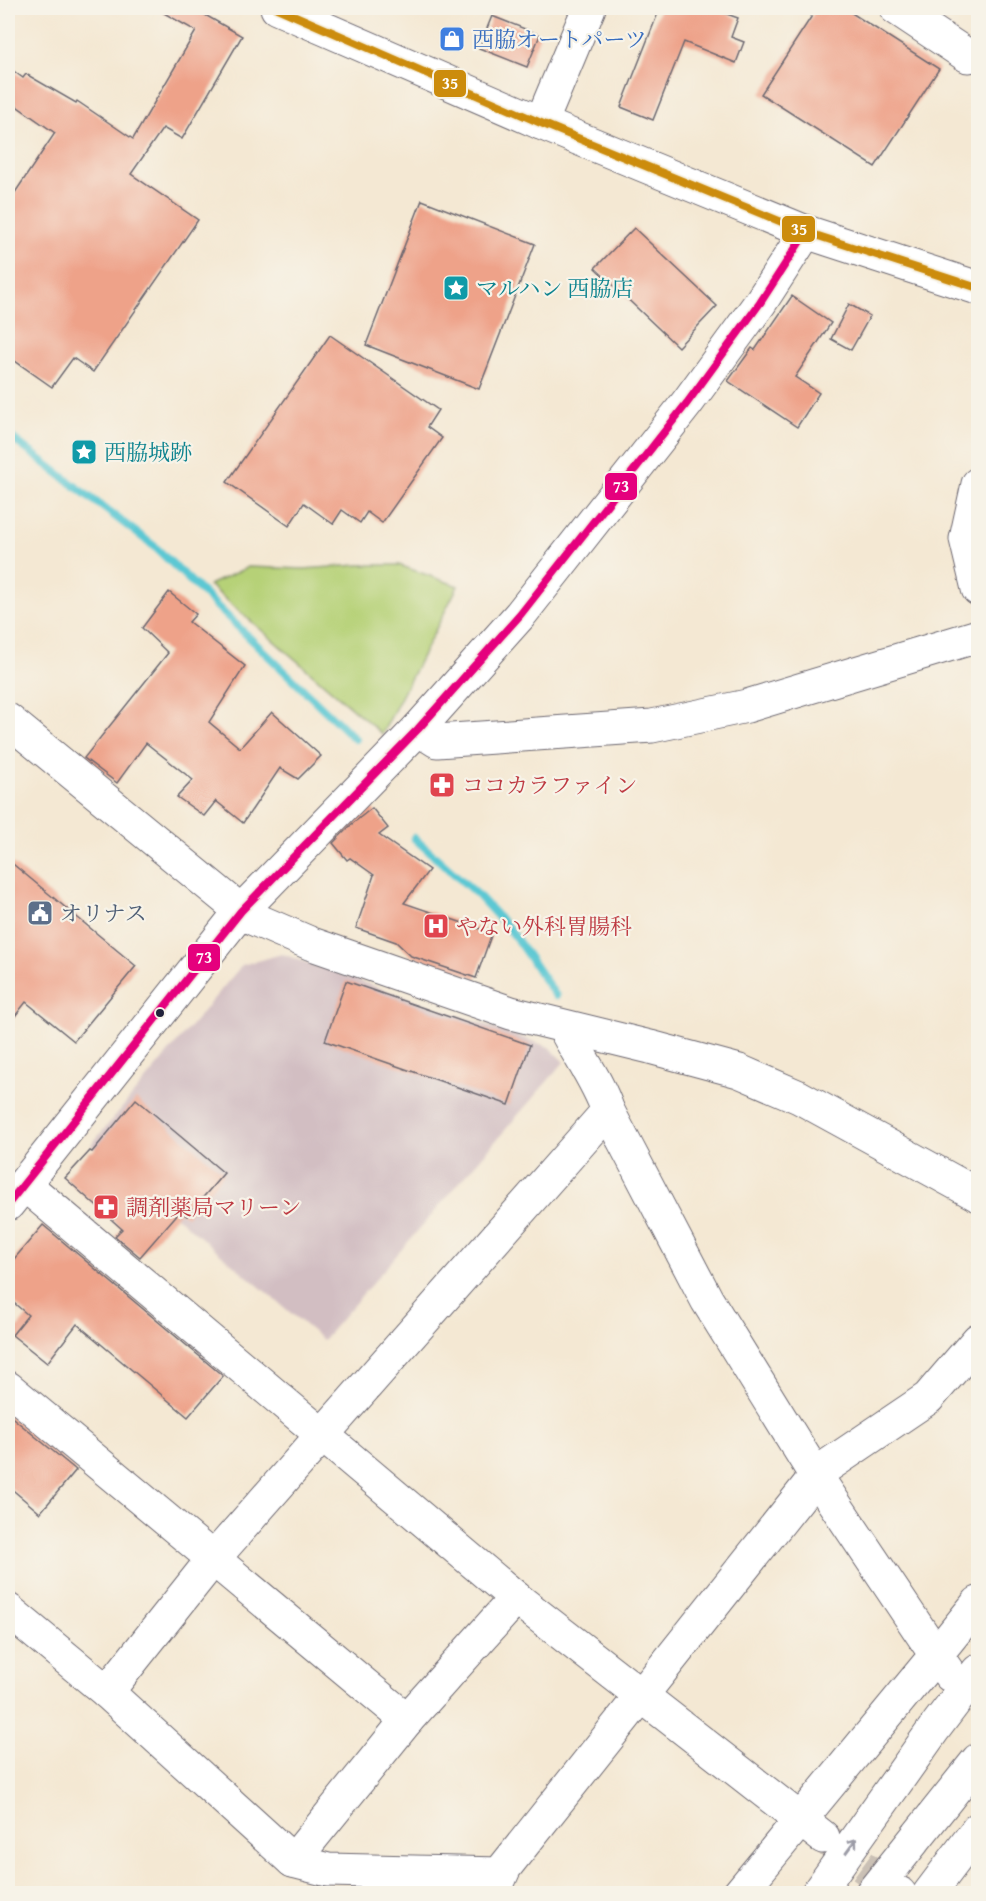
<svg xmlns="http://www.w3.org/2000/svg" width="986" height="1901" viewBox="0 0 986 1901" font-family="'Gentium Book Plus','Noto Serif JP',serif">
	<rect width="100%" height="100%" fill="#f7f3e8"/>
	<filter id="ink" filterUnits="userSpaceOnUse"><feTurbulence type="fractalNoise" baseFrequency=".0167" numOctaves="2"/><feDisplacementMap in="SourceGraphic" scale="12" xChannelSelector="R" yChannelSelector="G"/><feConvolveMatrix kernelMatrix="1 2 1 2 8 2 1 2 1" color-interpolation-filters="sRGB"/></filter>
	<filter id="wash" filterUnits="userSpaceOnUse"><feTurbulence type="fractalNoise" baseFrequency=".008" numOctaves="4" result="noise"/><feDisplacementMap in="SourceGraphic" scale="24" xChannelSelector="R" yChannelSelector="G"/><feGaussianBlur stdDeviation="1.35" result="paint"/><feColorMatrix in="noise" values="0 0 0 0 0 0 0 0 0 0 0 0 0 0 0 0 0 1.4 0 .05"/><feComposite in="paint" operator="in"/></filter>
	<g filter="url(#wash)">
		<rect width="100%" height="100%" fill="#f4e8d3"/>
		<path fill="#d2bec2" d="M282,954L549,1047L564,1062L323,1340L91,1145L242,965Z"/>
		<path fill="#b6d177" stroke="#6c7a59" stroke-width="1.5" d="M359,565H399L458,586L382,734L209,585L248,567L304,569Z"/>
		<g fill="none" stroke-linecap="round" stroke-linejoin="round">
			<g stroke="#5cc8d3" stroke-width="8">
				<path d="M8,435L154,546L355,739"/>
				<path d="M414,838L478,895L511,931L556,996"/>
			</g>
		</g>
		<g id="blocks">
			<g fill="#eea289">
				<path d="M155,8H193L242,36L182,139L163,128L131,174L198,220L93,372L73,358L52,387L8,356V203L55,133L8,100V67L23,78L26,74L76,103L77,101L133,139L196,31Z"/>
				<path d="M660,8H710L738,18L731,37L744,42L736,63L684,42L653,120L621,107Z"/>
				<path d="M817,8H844L939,69L875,167L761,94Z"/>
				<path d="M492,16L540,35L527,67L479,48Z"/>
				<path d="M422,200L535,244L479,389L366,345Z"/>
				<path d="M634,228L717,306L678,347L595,268Z"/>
				<path d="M792,296L831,323L795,377L819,393L797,427L728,381L752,348L755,350Z"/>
				<path d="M849,304L870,316L851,350L831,339Z"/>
				<path d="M330,335L438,410L427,427L442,438L382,523L367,512L360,523L342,510L333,524L304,503L289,526L227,482Z"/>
				<path d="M169,592L196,614L189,622L245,666L209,722L240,748L272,712L321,756L298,779L280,768L243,823L216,801L204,816L177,797L193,780L146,743L117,783L84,758L168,653L142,628Z"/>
				<path d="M372,808L388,828L379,835L429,870L404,903L492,933L476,978L411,956L396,942L356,928L374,875L350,858L347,860L333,843L352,824Z"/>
				<path d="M8,860L136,966L74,1041L26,1002L8,1025Z"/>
				<path d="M346,981L530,1045L509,1105L325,1041Z"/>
				<path d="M136,1099L224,1173L187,1216L180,1211L140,1257L115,1236L122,1229L65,1178L90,1151L92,1152Z"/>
				<path d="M43,1225L223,1376L188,1417L77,1324L47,1363L12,1335L28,1315L8,1298V1266Z"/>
				<path d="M8,1414L76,1470L40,1513L8,1486Z"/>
			</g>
		</g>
	</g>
	<g filter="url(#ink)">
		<use href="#blocks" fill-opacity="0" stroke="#6c6770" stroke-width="1.5"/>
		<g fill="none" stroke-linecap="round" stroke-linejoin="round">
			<g stroke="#cac0b5" stroke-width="33" stroke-dasharray="33 16" stroke-linecap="butt">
				<path d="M950,1675L978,1715"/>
				<path d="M823,1837L899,1893"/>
			</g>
			<g stroke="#6c6770" stroke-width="35">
				<g id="minor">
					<path d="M896,8L968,56L978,54"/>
					<path d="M541,123L589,8"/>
					<path d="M978,484L966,539L978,589"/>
					<path d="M8,720L241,911L254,919L312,944L511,1013L650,1047L739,1071L799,1097L978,1195"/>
					<path d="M418,729L437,741L652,726L747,706L978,636"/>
					<path d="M564,1027C578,1055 598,1081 608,1111L707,1300L816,1476L936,1655L739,1894"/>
					<path d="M24,1184L516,1598L823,1837"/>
					<path d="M8,1204L241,911L418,729L520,615L687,403L760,303L806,232"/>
					<path d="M8,1388L407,1720"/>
					<path d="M8,1610L107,1692L293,1861L328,1870L501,1874"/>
					<path d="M950,1675L936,1655L978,1603"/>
					<path d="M107,1692L213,1559L608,1111"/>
					<path d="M293,1861L407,1720L516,1598"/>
					<path d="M899,1893L900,1894"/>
					<path d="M493,1894L505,1867L820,1471L928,1398L978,1340"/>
					<path d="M929,1894L978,1829"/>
				</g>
			</g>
			<g stroke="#6c6770" stroke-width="35">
				<g id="highway">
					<path d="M277,8L541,123L806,232L978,288"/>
					<path d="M817,1894L934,1729L978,1671"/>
					<path d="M871,1894L978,1760"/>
				</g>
			</g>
			<use href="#minor" stroke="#fff" stroke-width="33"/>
			<use href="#highway" stroke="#fff" stroke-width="33"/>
			<g stroke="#f7f3e8" stroke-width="12">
				<path id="bus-1" d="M277,8L541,123L806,232L978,288"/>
			</g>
			<g stroke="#f7f3e8" stroke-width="12">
				<path id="bus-2" d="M8,1204L241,911L418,729L520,615L687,403L760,303L806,232"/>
			</g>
			<use href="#bus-1" stroke="#cc8c0c" stroke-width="8"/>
			<use href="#bus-2" stroke="#e5007d" stroke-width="8"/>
		</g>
		<defs><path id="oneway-shaft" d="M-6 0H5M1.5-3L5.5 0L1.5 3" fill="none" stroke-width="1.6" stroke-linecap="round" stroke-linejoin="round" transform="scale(1.5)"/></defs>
		<use stroke="#9c9ca7" href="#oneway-shaft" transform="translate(851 1846) rotate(-54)"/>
	</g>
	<defs>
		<g id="shop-square" transform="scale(1.35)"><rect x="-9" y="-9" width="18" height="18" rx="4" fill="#3f7fe0" stroke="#f7f3e8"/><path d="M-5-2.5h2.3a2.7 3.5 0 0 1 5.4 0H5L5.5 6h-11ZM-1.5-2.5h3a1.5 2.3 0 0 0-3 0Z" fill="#fff"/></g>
		<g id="sight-square" transform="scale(1.35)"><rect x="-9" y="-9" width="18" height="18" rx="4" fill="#0f9aa8" stroke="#f7f3e8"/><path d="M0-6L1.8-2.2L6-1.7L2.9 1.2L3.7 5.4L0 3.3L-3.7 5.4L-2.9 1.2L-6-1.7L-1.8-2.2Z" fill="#fff"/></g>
		<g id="pharmacy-square" transform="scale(1.35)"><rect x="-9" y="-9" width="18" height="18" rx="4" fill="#e0444e" stroke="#f7f3e8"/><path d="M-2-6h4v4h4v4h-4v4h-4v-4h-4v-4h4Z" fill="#fff"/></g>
		<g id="civic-square" transform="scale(1.35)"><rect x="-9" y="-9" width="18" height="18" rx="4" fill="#5c6f8a" stroke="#f7f3e8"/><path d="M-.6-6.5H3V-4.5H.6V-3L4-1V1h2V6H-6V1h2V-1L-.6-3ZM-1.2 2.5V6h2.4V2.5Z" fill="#fff"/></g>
		<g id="hospital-square" transform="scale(1.35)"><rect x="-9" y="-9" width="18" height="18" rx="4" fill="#e0444e" stroke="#f7f3e8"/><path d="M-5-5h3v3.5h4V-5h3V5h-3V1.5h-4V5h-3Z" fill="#fff"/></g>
	</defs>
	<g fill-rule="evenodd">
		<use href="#shop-square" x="452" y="39"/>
		<use href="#sight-square" x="456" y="288"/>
		<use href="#sight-square" x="84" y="452"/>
		<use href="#pharmacy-square" x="442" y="785"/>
		<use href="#civic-square" x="40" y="913"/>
		<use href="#hospital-square" x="436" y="926"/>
		<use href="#pharmacy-square" x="106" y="1207"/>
	</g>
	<circle fill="#22223b" stroke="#f7f3e8" stroke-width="2" cx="160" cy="1013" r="5"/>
	<g text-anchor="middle" stroke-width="4.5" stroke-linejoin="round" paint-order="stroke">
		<g font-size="22" fill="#366cbe" stroke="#f7f3e8" text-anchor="start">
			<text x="472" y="47">西脇オートパーツ</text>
		</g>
		<g font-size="22" fill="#0d838f" stroke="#f7f3e8" text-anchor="start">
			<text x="476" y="296">マルハン 西脇店</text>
			<text x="104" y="460">西脇城跡</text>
		</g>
		<g font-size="22" fill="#be3a42" stroke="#f7f3e8" text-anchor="start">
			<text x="462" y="793">ココカラファイン</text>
			<text x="456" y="934">やない外科胃腸科</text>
			<text x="126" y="1215">調剤薬局マリーン</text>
		</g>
		<g font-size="22" fill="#4e5e75" stroke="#f7f3e8" text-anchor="start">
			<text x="60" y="921">オリナス</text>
		</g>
	</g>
	<g stroke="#f7f3e8" stroke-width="2">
		<rect x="433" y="69" width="34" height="29" rx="6" fill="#cc8c0c"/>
		<rect x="781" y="215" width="35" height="28" rx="6" fill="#cc8c0c"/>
		<rect x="604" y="472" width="34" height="29" rx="6" fill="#e5007d"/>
		<rect x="187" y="943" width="34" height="29" rx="6" fill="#e5007d"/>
	</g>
	<g font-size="16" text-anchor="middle" font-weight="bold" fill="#fff">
		<text x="450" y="89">35</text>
		<text x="799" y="235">35</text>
		<text x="621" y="492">73</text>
		<text x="204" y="963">73</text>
	</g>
	<rect width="986" height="1901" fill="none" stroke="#f7f3e8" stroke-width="30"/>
</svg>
